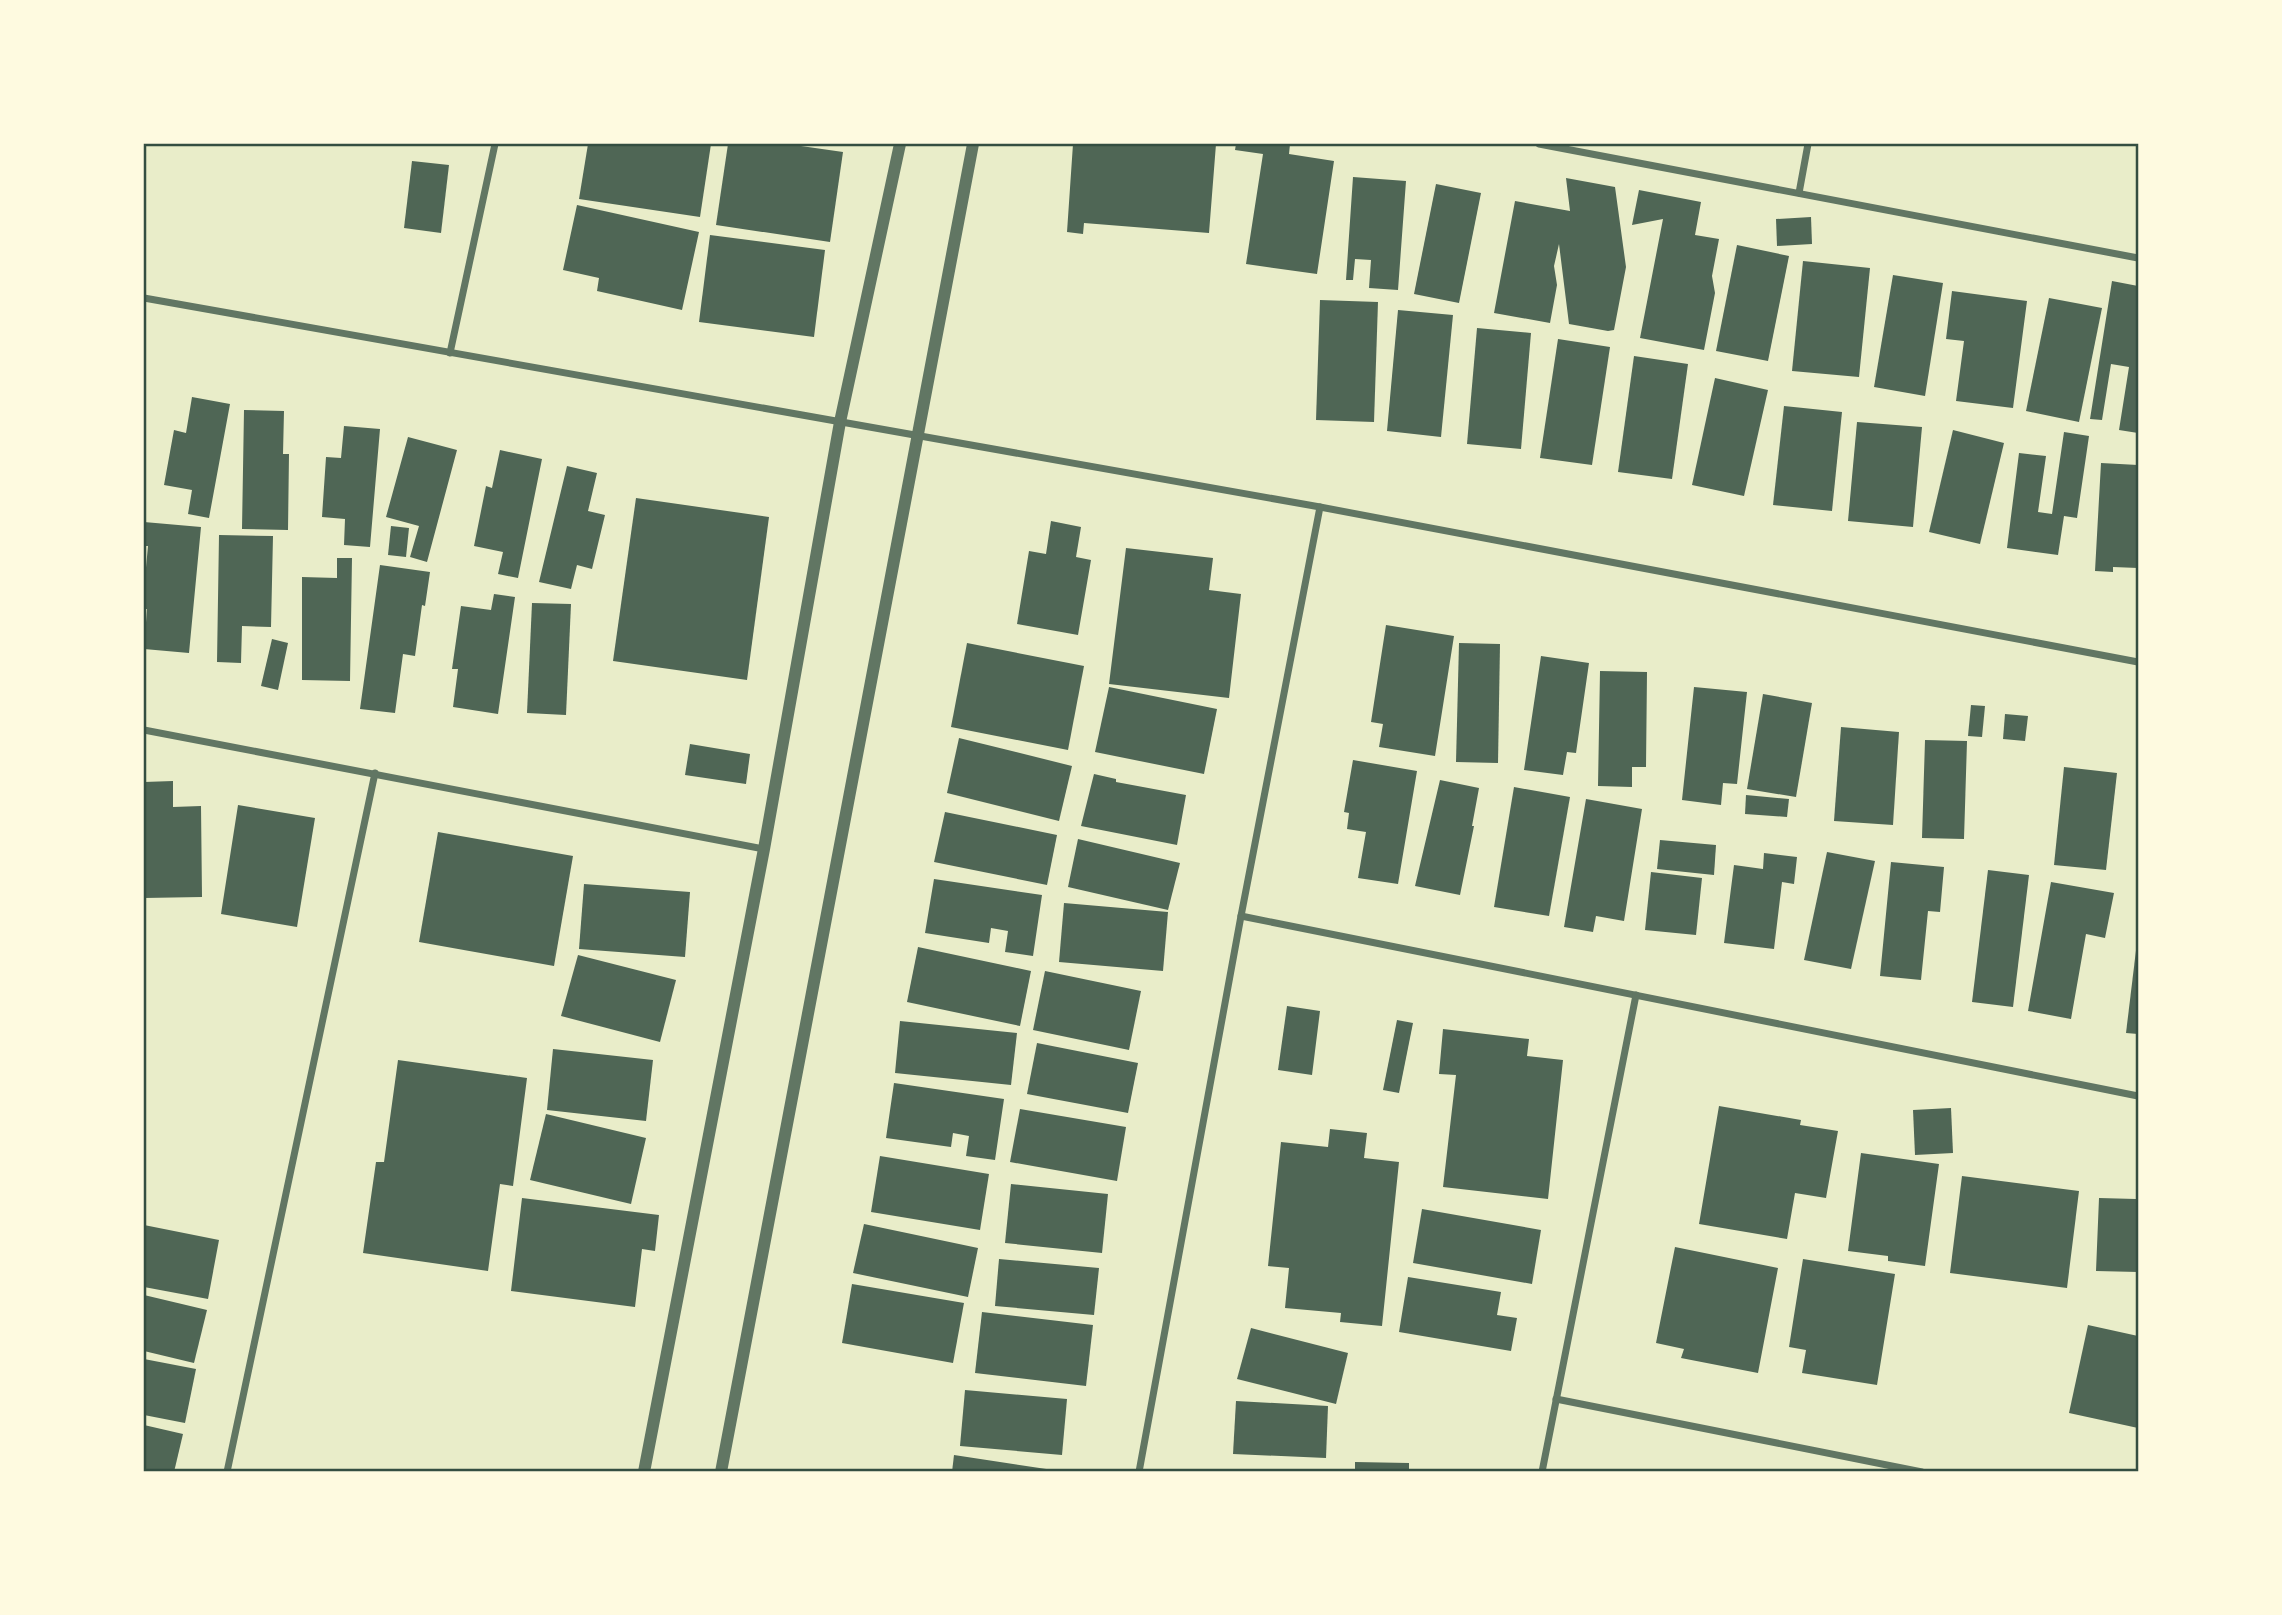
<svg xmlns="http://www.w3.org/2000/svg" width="2282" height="1615" viewBox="0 0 2282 1615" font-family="Barlow,sans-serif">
	<rect width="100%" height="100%" fill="#e9edc9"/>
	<g fill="#4f6655">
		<path d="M588,144H711L700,217L579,199Z"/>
		<path d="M728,144H787L843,152L830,242L716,225Z"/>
		<path d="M1073,144H1216L1209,233L1084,223L1083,234L1067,232Z"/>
		<path d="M1236,144H1290L1289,154L1334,161L1317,274L1246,264L1263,154L1235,150Z"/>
		<path d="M412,161L449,165L441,233L404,228Z"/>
		<path d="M1353,177L1406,181L1398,290L1369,288L1371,260L1355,259L1353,280H1346Z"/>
		<path d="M1566,178L1615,187L1626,267L1614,330L1608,331L1569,324L1559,244L1554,266L1557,285L1550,323L1494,313L1515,201L1570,211Z"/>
		<path d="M1436,184L1481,193L1459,303L1414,294Z"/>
		<path d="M1639,190L1701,202L1695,235L1719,239L1712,276L1715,293L1704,350L1640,338L1663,219L1632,225Z"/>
		<path d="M577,205L699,232L682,310L597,291L599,278L563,270Z"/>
		<path d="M1811,217L1812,244L1777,246L1776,219Z"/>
		<path d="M710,235L825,250L814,337L699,322Z"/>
		<path d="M1737,245L1789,256L1768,361L1716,351Z"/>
		<path d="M1803,261L1870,268L1859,377L1792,371Z"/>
		<path d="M1893,275L1943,283L1925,396L1874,387Z"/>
		<path d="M2112,281L2138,286V433L2119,430L2129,367L2111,364L2102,420L2090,419Z"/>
		<path d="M1952,291L2027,301L2013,408L1956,401L1964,341L1946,339Z"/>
		<path d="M2049,298L2102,308L2079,422L2026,411Z"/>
		<path d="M1320,300L1378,302L1374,422L1316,420Z"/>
		<path d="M1398,310L1453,315L1441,437L1387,431Z"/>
		<path d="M1477,328L1531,333L1521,449L1467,444Z"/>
		<path d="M1558,339L1610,347L1592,465L1540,458Z"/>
		<path d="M1634,356L1688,364L1672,479L1618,472Z"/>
		<path d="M1715,378L1768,390L1744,496L1692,485Z"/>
		<path d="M192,397L230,404L209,518L188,514L192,490L164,485L174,430L186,433Z"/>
		<path d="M1784,406L1842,412L1832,511L1773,505Z"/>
		<path d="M244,410L284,411L283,454H289L288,530L242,529Z"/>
		<path d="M1857,422L1922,427L1913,527L1848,521Z"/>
		<path d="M344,426L380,429L370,547L344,545L345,519L322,517L326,457L341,458Z"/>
		<path d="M1953,430L2004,443L1980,544L1929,532Z"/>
		<path d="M2064,432L2089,436L2077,518L2064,516L2058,555L2007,548L2019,453L2046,456L2038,512L2052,514Z"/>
		<path d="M408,437L457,450L427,562L410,557L419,526L386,517Z"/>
		<path d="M500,450L542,459L518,578L498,574L503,552L474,546L486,486L492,488Z"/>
		<path d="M2101,463L2138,465V568L2113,567V572L2095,571Z"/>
		<path d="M567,466L597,473L588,511L605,515L592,569L577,565L571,589L539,582Z"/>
		<path d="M636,498L769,517L747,680L613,661Z"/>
		<path d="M1051,521L1081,527L1076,557L1091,560L1078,635L1017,624L1029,551L1046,554Z"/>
		<path d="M144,522L201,527L189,653L144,649L147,609H144V589L148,546H144Z"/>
		<path d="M391,526L409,528L406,557L388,555Z"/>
		<path d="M219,535L273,536L271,627L242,626L241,663L217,662Z"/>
		<path d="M1126,548L1213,558L1209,590L1241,594L1229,698L1109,684Z"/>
		<path d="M337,558H352L350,681L302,680V577L337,578Z"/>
		<path d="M380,565L430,572L425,606L422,605L415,656L403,654L395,713L360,709Z"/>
		<path d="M494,594L515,597L498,714L453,707L458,669H452L461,606L491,610Z"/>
		<path d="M532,603L571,604L566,715L527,713Z"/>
		<path d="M1386,625L1454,636L1435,756L1379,747L1383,724L1371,722Z"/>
		<path d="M272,639L288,643L278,690L261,686Z"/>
		<path d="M967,643L1084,666L1068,750L951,727Z"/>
		<path d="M1459,643L1500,644L1498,763L1456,762Z"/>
		<path d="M1541,656L1589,663L1576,753L1567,752L1563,775L1524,770Z"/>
		<path d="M1600,671L1647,672L1646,767H1632V787L1598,786Z"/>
		<path d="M1109,687L1217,709L1204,774L1095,752Z"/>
		<path d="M1694,687L1747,692L1737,784L1723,783L1721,805L1682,800Z"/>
		<path d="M1763,694L1812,703L1796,797L1747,789Z"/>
		<path d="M1971,705L1985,706L1982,737L1968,736Z"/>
		<path d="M2005,714L2028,716L2025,741L2003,739Z"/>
		<path d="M1841,727L1899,732L1893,825L1834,821Z"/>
		<path d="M959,738L1072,766L1059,821L947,793Z"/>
		<path d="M1925,740L1967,741L1964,839L1922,838Z"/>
		<path d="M690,744L750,754L746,784L685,775Z"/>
		<path d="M1353,760L1417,771L1398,884L1358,878L1366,832L1347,829L1349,813L1344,812Z"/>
		<path d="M2064,767L2117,773L2106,870L2054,865Z"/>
		<path d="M1094,774L1116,779V782L1186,795L1177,845L1081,826Z"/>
		<path d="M1440,780L1479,788L1472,826H1474L1460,895L1415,886Z"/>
		<path d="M173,781V807L201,806L202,897L144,898V782Z"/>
		<path d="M1514,787L1570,797L1549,916L1494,907Z"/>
		<path d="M1746,795L1789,799L1787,817L1745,814Z"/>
		<path d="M1586,799L1642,809L1624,921L1596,916L1593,932L1564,927Z"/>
		<path d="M238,805L315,818L297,927L221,914Z"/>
		<path d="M945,812L1057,835L1047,885L934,862Z"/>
		<path d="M438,832L573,856L554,966L419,942Z"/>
		<path d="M1078,839L1180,863L1168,910L1068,887Z"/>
		<path d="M1660,840L1716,845L1714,875L1657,869Z"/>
		<path d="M1827,852L1875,861L1851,969L1804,960Z"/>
		<path d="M1764,853L1797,857L1794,884L1782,882L1774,949L1724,943L1734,865L1763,869Z"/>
		<path d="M1891,862L1944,867L1940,912L1928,911L1921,980L1880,976Z"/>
		<path d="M1988,870L2029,875L2013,1007L1972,1002Z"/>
		<path d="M1651,872L1702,878L1696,935L1645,930Z"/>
		<path d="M934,879L1042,895L1033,956L1005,952L1008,931L991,928L989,943L925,933Z"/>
		<path d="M2051,882L2114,893L2105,938L2086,934L2071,1019L2028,1011Z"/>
		<path d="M584,884L690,892L685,957L579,949Z"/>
		<path d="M1064,903L1168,912L1163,971L1059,962Z"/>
		<path d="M2137,942H2138V1034L2126,1033Z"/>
		<path d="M918,947L1031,971L1020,1026L907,1002Z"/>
		<path d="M578,955L676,980L660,1042L561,1016Z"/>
		<path d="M1045,971L1141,991L1129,1050L1033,1030Z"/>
		<path d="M1287,1006L1320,1011L1312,1075L1278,1070Z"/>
		<path d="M1397,1020L1413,1023L1399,1093L1383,1090Z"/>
		<path d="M900,1021L1017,1033L1011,1085L895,1073Z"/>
		<path d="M1443,1029L1529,1039L1527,1056L1563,1060L1548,1199L1443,1187L1456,1075L1439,1074Z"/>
		<path d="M1037,1043L1138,1063L1128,1113L1027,1094Z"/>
		<path d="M553,1049L653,1060L646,1121L547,1110Z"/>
		<path d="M398,1060L527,1078L513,1186L500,1184L488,1271L363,1253L376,1162H384Z"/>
		<path d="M894,1083L1004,1099L995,1160L966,1156L969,1136L953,1133L951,1147L886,1138Z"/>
		<path d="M1719,1106L1801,1120L1800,1125L1838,1131L1826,1198L1795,1193L1787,1239L1699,1224Z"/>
		<path d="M1951,1108L1953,1153L1915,1155L1913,1110Z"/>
		<path d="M1020,1109L1126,1127L1117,1181L1010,1162Z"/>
		<path d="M546,1114L646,1138L631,1204L530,1180Z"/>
		<path d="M1330,1129L1367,1133L1364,1158L1399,1162L1382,1326L1340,1322L1341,1313L1285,1308L1289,1268L1268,1266L1281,1142L1328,1147Z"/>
		<path d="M1861,1153L1939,1164L1925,1266L1888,1261V1256L1848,1251Z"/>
		<path d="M880,1156L989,1174L980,1230L871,1212Z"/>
		<path d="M1962,1176L2079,1191L2067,1288L1950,1273Z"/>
		<path d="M1011,1184L1108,1194L1102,1253L1005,1243Z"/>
		<path d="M2136,1194H2138V1272L2096,1271L2099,1198L2136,1199Z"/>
		<path d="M522,1198L659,1215L655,1251L642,1249L635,1307L511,1291Z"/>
		<path d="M1422,1209L1541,1230L1532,1284L1413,1263Z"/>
		<path d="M864,1224L978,1248L968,1297L853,1273Z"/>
		<path d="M144,1225L219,1240L208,1299L144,1287Z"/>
		<path d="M1675,1247L1778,1268L1758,1373L1681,1358L1684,1349L1656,1343Z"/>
		<path d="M999,1259L1099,1268L1094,1315L995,1306Z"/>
		<path d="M1803,1259L1895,1274L1877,1385L1802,1373L1806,1350L1789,1347Z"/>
		<path d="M1408,1277L1501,1292L1497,1315L1517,1318L1511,1351L1399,1332Z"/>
		<path d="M852,1284L964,1303L953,1363L842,1343Z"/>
		<path d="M144,1295L207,1310L194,1363L144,1351Z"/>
		<path d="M982,1312L1093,1325L1086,1386L975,1373Z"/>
		<path d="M2088,1325L2138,1336V1428L2069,1413Z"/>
		<path d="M1251,1328L1348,1353L1336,1404L1237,1379Z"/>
		<path d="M144,1359L196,1369L185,1423L144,1415Z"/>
		<path d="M965,1390L1067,1399L1062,1455L960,1446Z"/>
		<path d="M1236,1401L1328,1406L1326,1458L1233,1454Z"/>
		<path d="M144,1425L183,1434L174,1472H144Z"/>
		<path d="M954,1455L1053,1470V1472H952Z"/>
		<path d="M1355,1462L1409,1463V1472H1355Z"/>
	</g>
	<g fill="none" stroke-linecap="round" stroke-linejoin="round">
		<g stroke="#617663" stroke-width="7">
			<path d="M1539,144L2138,258"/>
			<path d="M1799,193L1808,144"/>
			<path d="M144,298L1320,507L2138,662"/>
			<path d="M450,353L495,144"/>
			<path d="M144,730L764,849"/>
			<path d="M1241,916L2138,1096"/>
			<path d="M1556,1399L1922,1472"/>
			<path d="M227,1472L375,773"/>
			<path d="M1139,1472L1241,916L1320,507"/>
			<path d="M1542,1472L1636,995"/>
		</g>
		<g stroke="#617663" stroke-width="12">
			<path d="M644,1472L764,849L840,422L900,144"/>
			<path d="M721,1472L973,144"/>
		</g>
	</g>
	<rect width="2282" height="1615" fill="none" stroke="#fefae0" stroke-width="290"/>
	<rect x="145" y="145" width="1992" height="1325" fill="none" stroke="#344e41" stroke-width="2.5"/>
</svg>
